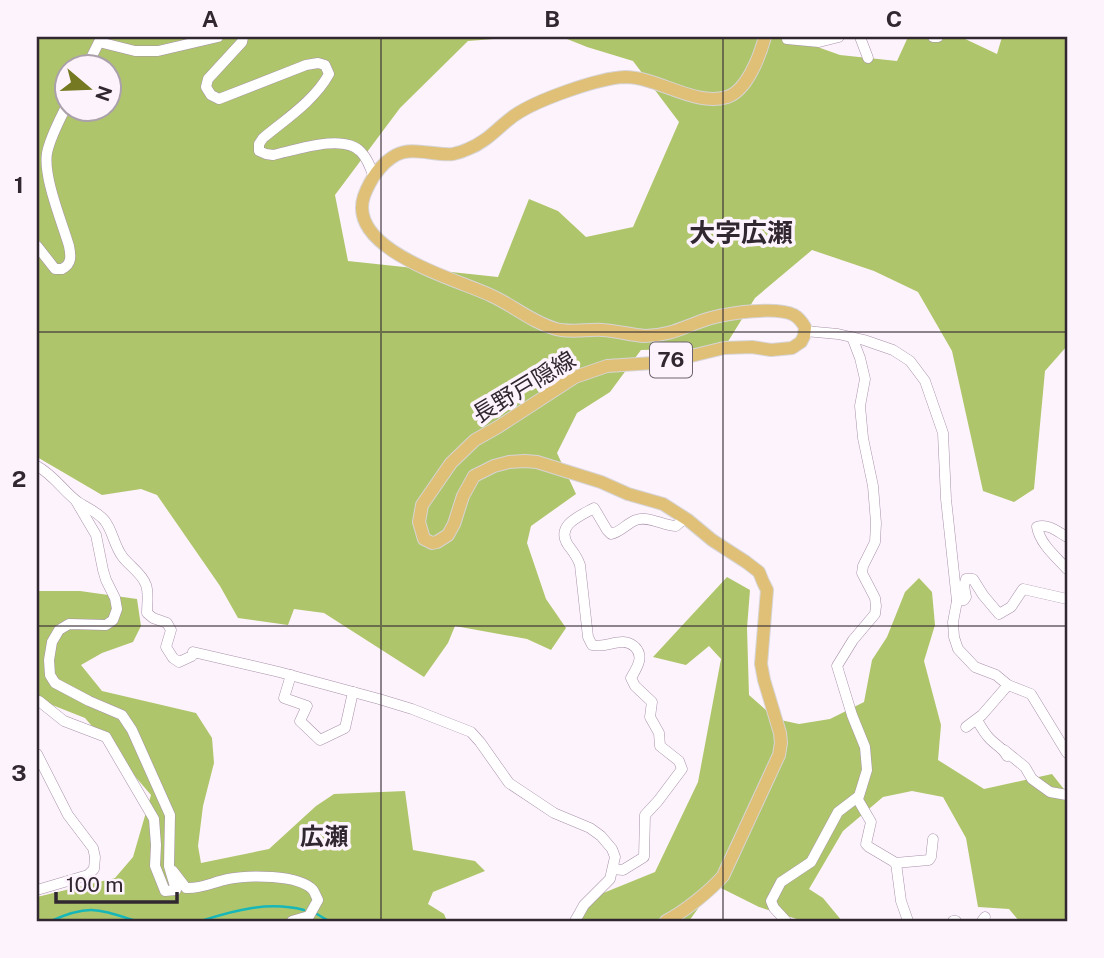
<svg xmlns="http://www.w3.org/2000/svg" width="1104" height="958" viewBox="0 0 1104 958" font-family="'Public Sans','Noto Sans JP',sans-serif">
	<rect width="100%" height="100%" fill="#fdf3fd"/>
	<g fill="#afc56b" fill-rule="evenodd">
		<path d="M37,37H518L468,41L400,108L335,195L348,261L498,277L529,199L558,211L586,237L633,227L679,122L633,61L587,47L562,37H797L798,40L840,55L897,61L908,37H961L997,54L1002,37H1067V346L1045,371L1034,489L1014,502L983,491L952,351L918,292L874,271L812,250L755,298L724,348L641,350L610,392L577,413L557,453L576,494L531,526L527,543L546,599L566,628L551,650L527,639L455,626L448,643L424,677L324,613L294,609L288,625L238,618L220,586L157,495L141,489L102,495L37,457ZM66,66H108V108H66Z"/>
		<path d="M727,577L750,590L747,628L749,695L776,719L799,724L830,719L864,702L872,660L887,637L905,592L919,578L932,592L935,625L924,661L941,725L938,760L984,789L1052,774L1067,793V921H1019L1009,909L978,907L966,838L943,797L912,791L883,797L843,831L809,889L823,898L842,921H803L759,907L715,885L689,921H572L591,898L655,872L698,782L721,659L709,646L686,665L653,657Z"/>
		<path d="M37,591H80L137,599L141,626L133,642L102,653L81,665L102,691L196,713L212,738L214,763L203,806L198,846L201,863L269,849L316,806L334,794L405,791L413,850L475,861L485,871L433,892L428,904L444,914L447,921H37V897L115,878L133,857L151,795L85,718L37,699Z"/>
	</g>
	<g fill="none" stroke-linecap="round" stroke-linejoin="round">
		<g stroke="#17b7b9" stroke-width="2.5">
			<path d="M315,913L329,921"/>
			<path d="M51,921C89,904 98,909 136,921"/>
			<path d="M201,921C235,910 269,901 304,910"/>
		</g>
		<g stroke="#a891a9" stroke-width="11">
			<g id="minor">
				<path d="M243,37L242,42L208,79L206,87L211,95L219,99L306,65L318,63L325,65L329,74C315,100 286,119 263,138L259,144V151L266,154L273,155C296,150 344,133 361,152C368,159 371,169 374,178"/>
				<path d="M787,37V39L819,42L839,37"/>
				<path d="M860,37L868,58"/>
				<path d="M933,37H938"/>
				<path d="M87,66L99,42L135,51H158L218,37"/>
				<path d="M37,246L55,269H62C72,264 71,256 69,246C62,222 43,177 47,153C50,138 59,121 66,107"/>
				<path d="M805,331L838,334L864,340L893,350L910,361L925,381L943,433L946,499L957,601L953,622L954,637L958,649L975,667L996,675L1008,685L1031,694L1067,753"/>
				<path d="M37,466C55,476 63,491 78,502C87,508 98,512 105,521C113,532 114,545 122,556C129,566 142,573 146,585C149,593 147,604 147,613L153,618L167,623L171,630L166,647L173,658L179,662L192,656L193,652L279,672L379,699L412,709L471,732L480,742L509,783L554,813L590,828L601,836L612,849L615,857L610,879L584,905L575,921"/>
				<path d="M1067,537C1058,532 1048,523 1037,527C1040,544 1056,557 1067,569"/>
				<path d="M957,601L964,600L966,597L964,586L966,579H973L983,595L999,614L1011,607L1023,589L1067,599"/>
				<path d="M291,675L284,698L307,706L300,721L320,740L345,728L353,692"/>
				<path d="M37,702L39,701L64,721L106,737L154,819L156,845L155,866L165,891L176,890L169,866L170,815L132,730L122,715L89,701L55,683L50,675L49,660L52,642L59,630L69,624L106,625L113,620L117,609L115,598L106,580L103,570L96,535L76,501"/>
				<path d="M977,720C981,727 985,734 990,739C997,746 1003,748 1007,756"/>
				<path d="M966,727L982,715L1008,685"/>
				<path d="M1004,750L1025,767L1032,779L1050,792L1067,795"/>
				<path d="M37,754L68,815L93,848L95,857L94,869L88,875L37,890"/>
				<path d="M857,798L871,822L866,844L869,847L896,863L901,901L908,921"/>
				<path d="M895,863L929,860L931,857L933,839"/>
				<path d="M613,869L623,870L644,857L645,815L658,801L682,769L679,761L660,746L659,733L650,717L652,702L635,686L631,678C636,669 645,657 635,647C622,635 607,649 592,645L588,637L580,565C577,556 573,552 568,545C555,525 580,516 594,508L607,530L611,534C621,532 627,523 636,520C648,515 663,526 676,526L685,518"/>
				<path d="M173,871L186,888C201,889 213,882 228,879C247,875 299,874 313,890C315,893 316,896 318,900L309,916L292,921"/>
				<path d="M786,921L774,908L771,901L781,882L811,862L838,812L859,796L867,770L865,747L852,715L837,666L853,640L875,614L876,606L875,598L862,573L863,566L875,542L876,523L873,486L863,438L860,406L865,379L860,358L852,337"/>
				<path d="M953,921H956"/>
				<path d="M982,921L985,917"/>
			</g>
		</g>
		<g stroke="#d6d4d6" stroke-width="14">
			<path id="major" d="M666,921C684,912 710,891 723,876L779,755L781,743L780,733L764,680L761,664L767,590L763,582L759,572L746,562L712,540L688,520L663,504L628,494L601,482L537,462L525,461L509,462L494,466L474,476L463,496L454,524L448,535L437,542L432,543L424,539L419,522L422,505L451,463L475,440L498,427L575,377L607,366L654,363L683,358L724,348L752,347L771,350L792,348L801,342L804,336L805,327C802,322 799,318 794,315C776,306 730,313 711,318C687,325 671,336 645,336C631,335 617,331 603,330C587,329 571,333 556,329C531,322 513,305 490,295C456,279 346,250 364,196C370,180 381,163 396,155C412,146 435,156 453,154C458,153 464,151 468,149C487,142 499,126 515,115C537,100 598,78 625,77C658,77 695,107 727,97C747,91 760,55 765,37"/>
		</g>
		<use href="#minor" stroke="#fff" stroke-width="10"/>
		<use href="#major" stroke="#e0c077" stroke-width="12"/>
	</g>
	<path fill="none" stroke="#312731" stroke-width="2" stroke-opacity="0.55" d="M381,37V921M723,37V921M37,332H1067M37,626H1067"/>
	<g text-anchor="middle" stroke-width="7" stroke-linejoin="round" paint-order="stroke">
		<rect fill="#fdf3fd" stroke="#6e646e" stroke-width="2" x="650" y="342.5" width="42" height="35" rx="5"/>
		<g font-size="21" font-weight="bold" fill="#312731">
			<text x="671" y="367">76</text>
		</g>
		<g font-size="23" fill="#312731" stroke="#fdf3fd">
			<text transform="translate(524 387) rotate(-31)" y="8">長野戸隠線</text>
		</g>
		<g font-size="24" font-weight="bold" fill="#312731" stroke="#fdf3fd">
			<text x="324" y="845">広瀬</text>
		</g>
		<g font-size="26" font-weight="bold" fill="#312731" stroke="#fdf3fd">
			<text x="741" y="242">大字広瀬</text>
		</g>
	</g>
	<rect width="1104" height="958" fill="none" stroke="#fdf3fd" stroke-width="77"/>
	<g transform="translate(88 88) rotate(109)"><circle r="33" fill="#fdf3fd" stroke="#aba1ab" stroke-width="2"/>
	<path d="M0-5L12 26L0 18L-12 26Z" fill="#757922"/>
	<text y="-10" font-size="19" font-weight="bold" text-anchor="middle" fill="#312731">N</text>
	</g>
	<path d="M56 892v10h121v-10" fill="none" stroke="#312731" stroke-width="3.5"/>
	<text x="66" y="892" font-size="21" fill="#312731" stroke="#fdf3fd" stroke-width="5" paint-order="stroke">100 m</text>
	<rect x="38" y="38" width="1028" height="882" fill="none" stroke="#312731" stroke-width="2.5"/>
	<g font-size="23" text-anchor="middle" font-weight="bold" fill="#312731">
		<text x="210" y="27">A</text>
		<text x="552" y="27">B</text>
		<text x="894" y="27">C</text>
		<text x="19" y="193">1</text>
		<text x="19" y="487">2</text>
		<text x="19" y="781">3</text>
	</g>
</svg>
